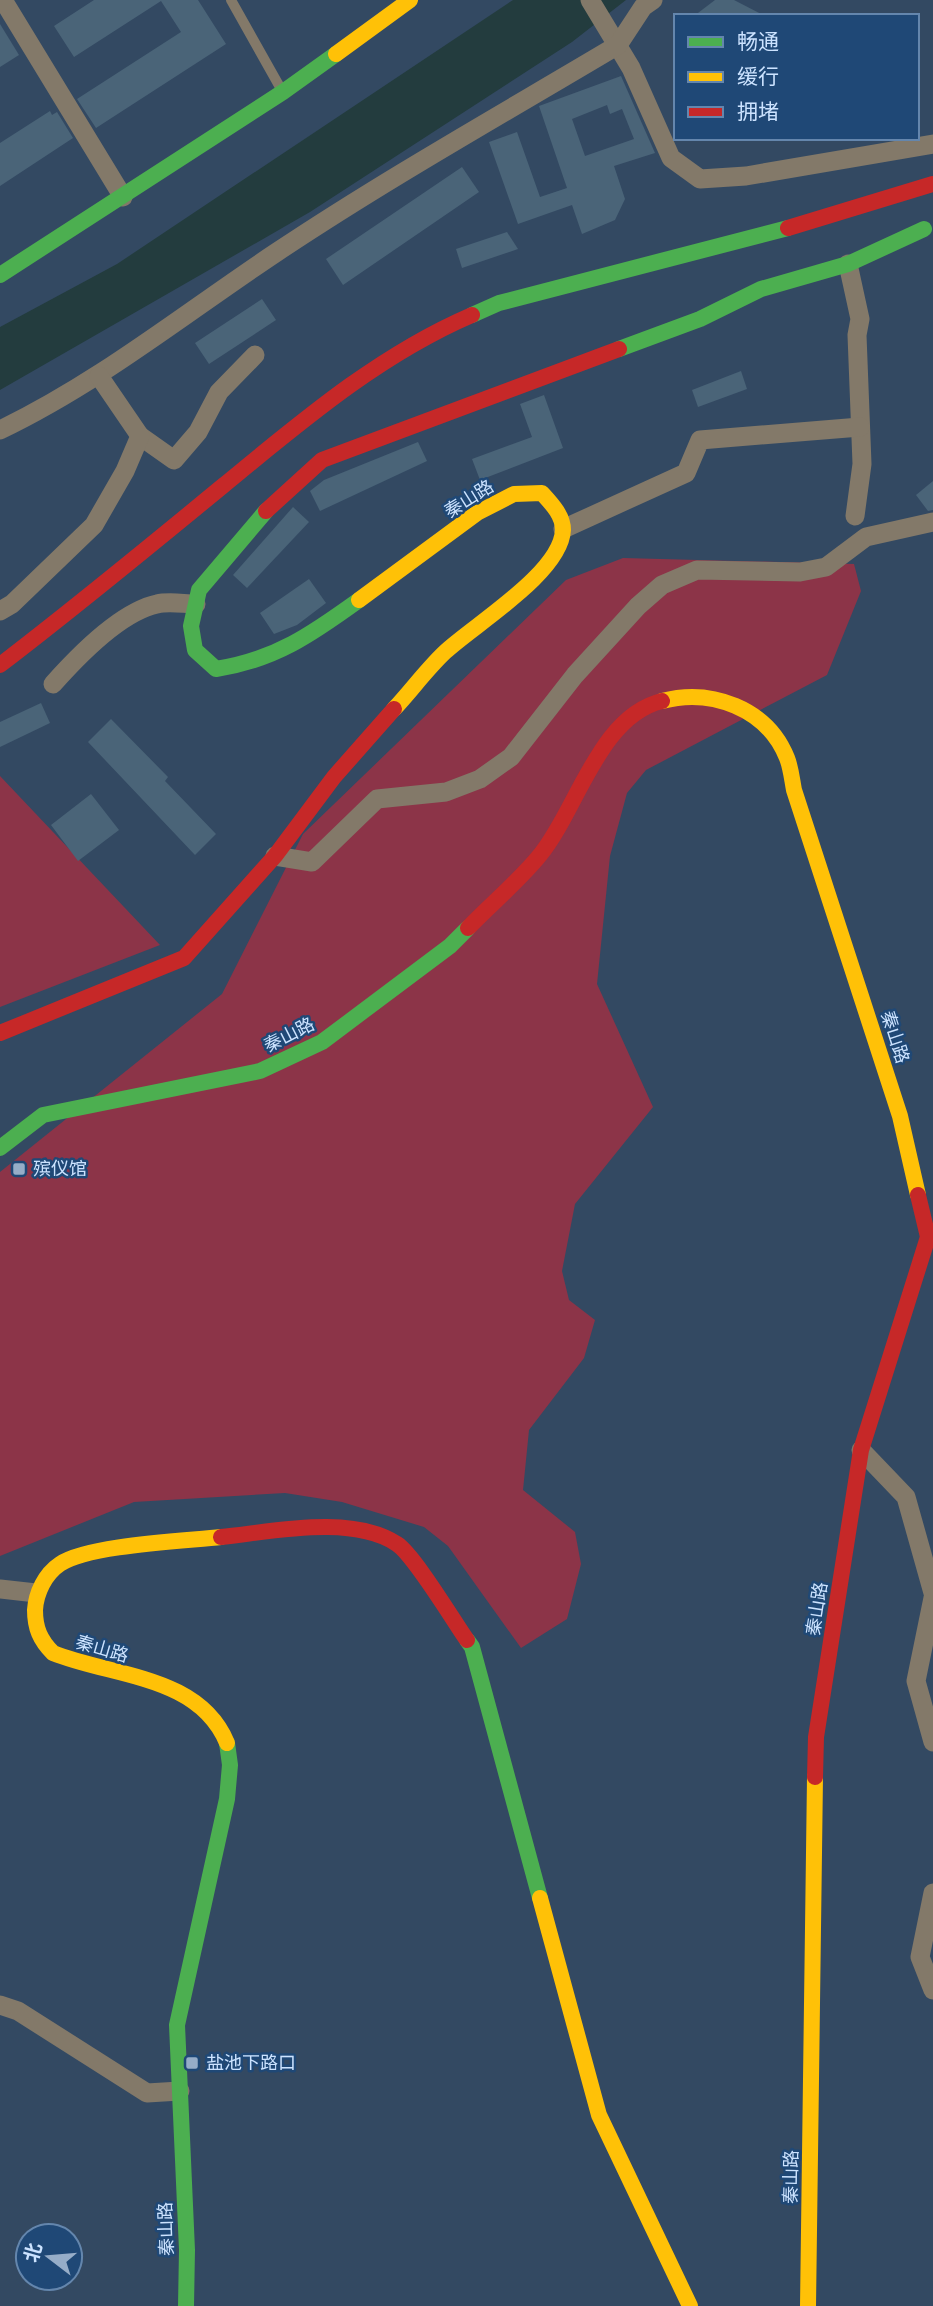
<svg xmlns="http://www.w3.org/2000/svg" width="933" height="2306" viewBox="0 0 933 2306" font-family="Barlow,'Noto Sans SC',sans-serif">
	<rect width="100%" height="100%" fill="#334962"/>
	<g fill="#8c3448">
		<path d="M623,558L854,564L861,591L827,675L646,770L627,793L610,856L597,984L653,1107L575,1204L562,1271L569,1300L595,1320L584,1358L529,1430L523,1490L575,1532L581,1564L567,1619L521,1648L448,1546L424,1527L342,1502L285,1493L134,1502L0,1556V1172L222,994L303,834L566,580Z"/>
		<path d="M0,776L160,945L0,1007Z"/>
	</g>
	<path fill="#233c3e" d="M513,0H626L572,42L310,212L0,390V327L117,264Z"/>
	<g fill="#4a6478" fill-rule="evenodd">
		<path d="M94,0H198L226,44L96,128L77,99L181,32L161,1L74,57L54,26Z"/>
		<path d="M715,0H734L765,16H694Z"/>
		<path d="M0,24L19,55L0,67Z"/>
		<path d="M621,76L655,153L614,166L625,199L615,220L582,234L572,205L518,224L489,142L517,132L540,197L567,188L539,106ZM607,105L610,114L622,109L634,139L585,156L572,119Z"/>
		<path d="M50,111L52,115L57,112L73,138L0,186V143Z"/>
		<path d="M462,167L479,192L343,285L326,259Z"/>
		<path d="M507,232L518,249L462,268L456,249Z"/>
		<path d="M262,299L276,320L209,364L195,343Z"/>
		<path d="M741,371L747,389L698,407L692,390Z"/>
		<path d="M544,395L563,448L480,480L472,459L532,437L520,404Z"/>
		<path d="M418,442L427,461L320,511L310,491L324,480Z"/>
		<path d="M933,481V510L928,511L916,495Z"/>
		<path d="M293,507L309,522L247,588L233,575Z"/>
		<path d="M309,579L326,603L297,625L274,634L260,613Z"/>
		<path d="M41,703L50,723L0,747V722Z"/>
		<path d="M111,719L168,777L165,781L216,834L195,855L88,742Z"/>
		<path d="M91,794L119,830L78,861L51,825Z"/>
	</g>
	<g fill="none" stroke-linecap="round" stroke-linejoin="round">
		<path stroke="#837969" stroke-width="10" d="M231,0L281,89"/>
		<g stroke="#837969" stroke-width="19">
			<path d="M3,0L123,197"/>
			<path d="M590,0L631,68L671,158L700,179L746,176L933,144"/>
			<path d="M848,264L860,319L857,335L862,464L855,516"/>
			<path d="M0,430C100,382 185,313 277,252C388,178 504,113 618,45L643,7L653,0"/>
			<path d="M140,436L174,460L198,432L219,392L255,355"/>
			<path d="M563,529L686,473L700,440L860,427"/>
			<path d="M0,611L12,604L94,525L125,471L140,436L99,376"/>
			<path d="M53,684C77,657 120,612 157,604C169,601 184,604 196,604"/>
			<path d="M275,856L312,862L377,799L446,792L480,779L511,757L575,675L638,606L662,585L697,570L800,572L826,567L866,537L933,522"/>
			<path d="M861,1450L906,1497L933,1593"/>
			<path d="M0,1589L36,1593"/>
			<path d="M933,1598L916,1681L933,1742"/>
			<path d="M933,1893L920,1957L933,1990"/>
			<path d="M0,2005L18,2011L147,2093L180,2091"/>
		</g>
		<g stroke="#4caf50" stroke-width="16">
			<path d="M0,275L283,92L336,54"/>
			<path d="M472,315L499,303L788,228"/>
			<path d="M619,349L700,319L761,289L848,264L924,229"/>
			<path d="M266,511L199,590L191,626L195,650L216,669C275,660 312,634 359,600"/>
			<path d="M0,1148L43,1115L260,1071L322,1042L450,946L468,928"/>
			<path d="M467,1640L472,1647L540,1898"/>
			<path d="M186,2306L187,2250L177,2025L227,1799L230,1765L227,1743"/>
		</g>
		<g stroke="#ffc107" stroke-width="16">
			<path d="M336,54L410,0"/>
			<path d="M359,600L477,513L514,494L542,493C551,503 563,515 563,530C561,573 475,624 445,652C426,670 411,691 394,709"/>
			<path d="M662,701C711,688 767,708 787,758C791,768 792,780 794,790L900,1116L918,1195"/>
			<path d="M221,1537C185,1541 88,1545 60,1564C45,1574 36,1593 35,1610C35,1628 40,1640 53,1653C113,1677 199,1675 227,1743"/>
			<path d="M540,1898L599,2115L690,2306"/>
			<path d="M808,2306L815,1777"/>
		</g>
		<g stroke="#c62828" stroke-width="16">
			<path d="M788,228L933,184"/>
			<path d="M266,511L322,460L619,349"/>
			<path d="M0,665C76,607 150,546 224,485C302,421 379,355 472,315"/>
			<path d="M468,928C491,904 519,881 540,855C577,810 599,716 662,701"/>
			<path d="M0,1033L184,958L275,856L334,777L394,709"/>
			<path d="M221,1537C271,1532 352,1514 397,1544C414,1555 453,1620 467,1640"/>
			<path d="M815,1777L816,1737L861,1450L928,1237L918,1195"/>
		</g>
	</g>
	<g fill="#96adc8" stroke="#1f4876" stroke-width="2.5">
		<rect x="12" y="1162" width="14" height="14" rx="3.5"/>
		<rect x="185" y="2056" width="14" height="14" rx="3.5"/>
	</g>
	<g text-anchor="middle" stroke-width="5" stroke-linejoin="round" paint-order="stroke">
		<g font-size="18" fill="#cce3ff" stroke="#1f4876">
			<text transform="translate(469 499) rotate(-32)" y="6">秦山路</text>
			<text transform="translate(289 1035) rotate(-27)" y="6">秦山路</text>
			<text transform="translate(895 1037) rotate(72)" y="6">秦山路</text>
			<text transform="translate(817 1609) rotate(-81)" y="6">秦山路</text>
			<text transform="translate(102 1649) rotate(16)" y="6">秦山路</text>
			<text transform="translate(791 2177) rotate(-89)" y="6">秦山路</text>
			<text transform="translate(166 2229) rotate(-92)" y="6">秦山路</text>
		</g>
		<g font-size="18" fill="#cce3ff" stroke="#1f4876" text-anchor="start">
			<text x="33" y="1175">殡仪馆</text>
			<text x="206" y="2069">盐池下路口</text>
		</g>
	</g>
	<rect x="674" y="14" width="245" height="126" fill="#1f4876" stroke="#6486ad" stroke-width="2"/>
	<rect x="688" y="37" width="35" height="10" fill="#4caf50" stroke="#6486ad" stroke-width="2"/>
	<text x="737" y="49" font-size="21" fill="#cce3ff">畅通</text>
	<rect x="688" y="72" width="35" height="10" fill="#ffc107" stroke="#6486ad" stroke-width="2"/>
	<text x="737" y="84" font-size="21" fill="#cce3ff">缓行</text>
	<rect x="688" y="107" width="35" height="10" fill="#c62828" stroke="#6486ad" stroke-width="2"/>
	<text x="737" y="119" font-size="21" fill="#cce3ff">拥堵</text>
	<g transform="translate(49 2257) rotate(286)"><circle r="33" fill="#1f4876" stroke="#6486ad" stroke-width="2"/>
	<path d="M0-5L12 26L0 18L-12 26Z" fill="#96adc8"/>
	<text y="-10" font-size="19" font-weight="bold" text-anchor="middle" fill="#cce3ff">北</text>
	</g>
</svg>
